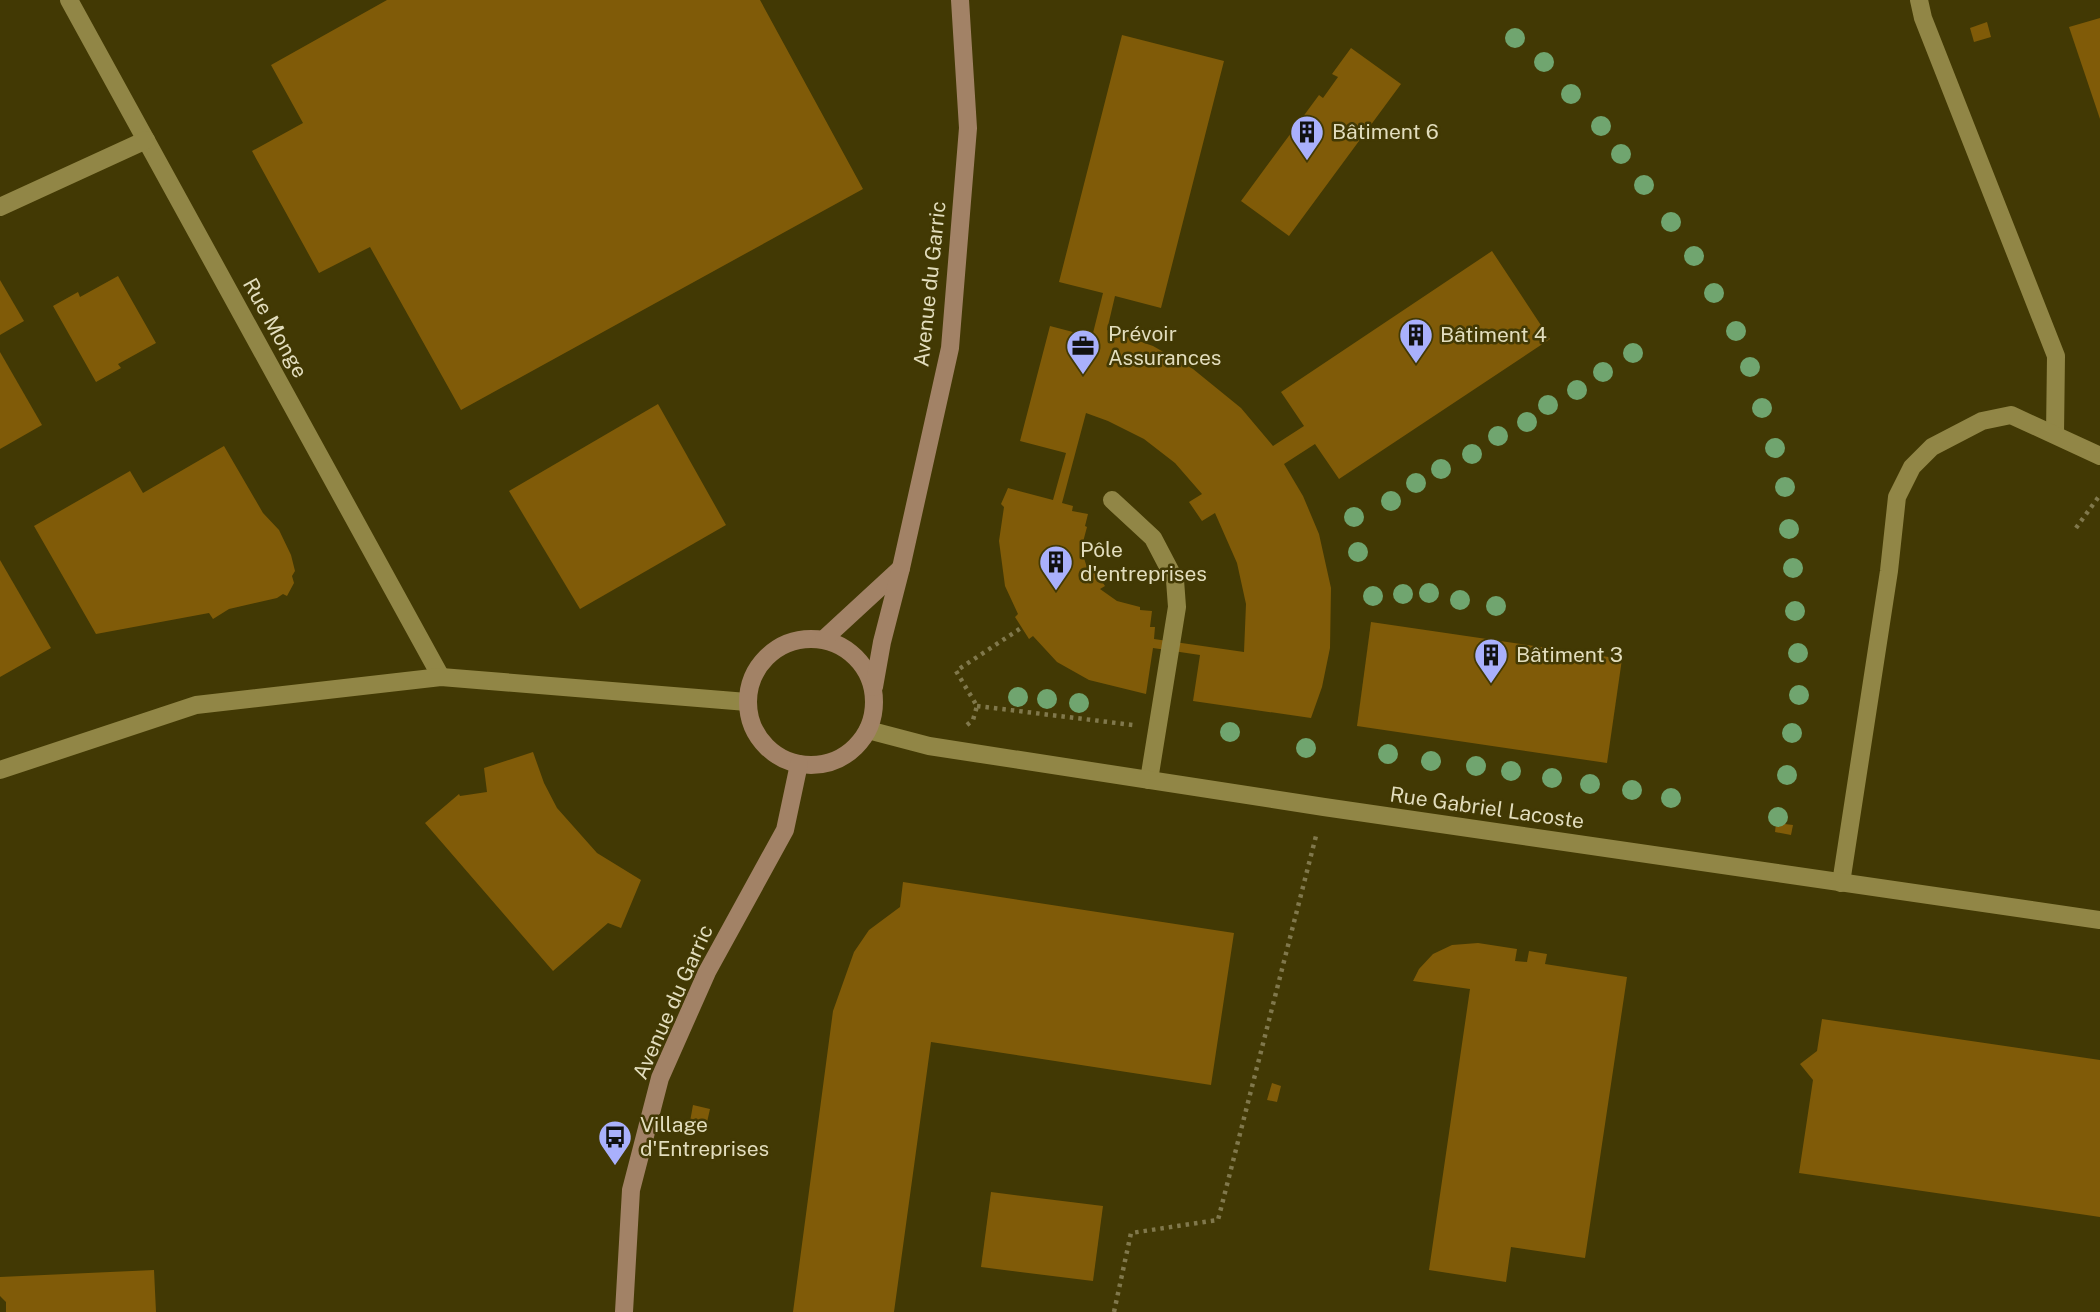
<svg xmlns="http://www.w3.org/2000/svg" width="2100" height="1312" viewBox="0 0 2100 1312" font-family="'Public Sans',sans-serif">
	<rect width="100%" height="100%" fill="#423904"/>
	<g fill="#805b08" fill-rule="evenodd">
		<path d="M387,0H760L863,189L461,410L370,247L319,273L252,151L303,123L271,65Z"/>
		<path d="M2100,18V119L2069,27Z"/>
		<path d="M1987,22L1991,37L1974,42L1970,28Z"/>
		<path d="M1122,35L1224,61L1161,308L1115,296L1107,330L1153,346L1193,369L1241,408L1273,446L1304,426L1281,392L1492,251L1550,339L1339,479L1315,444L1284,464L1303,496L1319,534L1331,588L1330,648L1322,687L1311,718L1193,701L1200,655L1153,648L1146,694L1089,680L1057,662L1033,636L1029,639L1015,617L1018,614L1005,586L999,541L1004,507L1001,504L1008,488L1053,500L1066,453L1020,441L1050,326L1092,337L1103,293L1059,282ZM1086,413L1108,421L1144,439L1175,463L1202,494L1189,502L1202,521L1215,513L1237,563L1246,604L1244,652L1154,639L1155,627H1150L1152,611L1140,610V607L1117,601L1100,589L1105,586L1093,568L1088,571L1084,558L1083,542L1087,527L1085,526L1088,514L1072,511L1073,506L1062,503Z"/>
		<path d="M1351,48L1401,84L1289,236L1241,201L1319,95L1323,98L1338,77L1332,74Z"/>
		<path d="M118,276L156,343L118,364L121,368L96,382L53,306L78,292L80,297Z"/>
		<path d="M0,280L24,321L0,335Z"/>
		<path d="M0,352L42,425L0,449Z"/>
		<path d="M658,404L726,525L580,609L509,491Z"/>
		<path d="M224,446L263,513L279,530L291,555L295,571L292,576L294,583L287,596L283,594L277,598L229,609L213,619L209,613L96,634L34,526L130,471L143,493Z"/>
		<path d="M0,560L51,648L0,677Z"/>
		<path d="M1371,622L1622,659L1607,763L1357,726Z"/>
		<path d="M533,752L544,783L557,808L597,853L641,880L621,928L608,923L553,971L425,823L459,794L460,796L487,792L484,768Z"/>
		<path d="M1776,823L1793,825L1791,835L1775,832Z"/>
		<path d="M903,882L1234,933L1211,1085L931,1042L894,1312H793L833,1011L854,952L869,930L900,907Z"/>
		<path d="M1478,943L1517,949L1515,961L1527,962L1529,951L1547,954L1545,964L1627,977L1585,1258L1511,1247L1506,1282L1429,1270L1470,989L1413,981L1419,969L1433,954L1452,945Z"/>
		<path d="M1822,1019L2100,1060V1217L1799,1173L1813,1080L1800,1064L1817,1051Z"/>
		<path d="M1272,1083L1281,1086L1277,1102L1267,1100Z"/>
		<path d="M693,1105L710,1109L705,1131L689,1127Z"/>
		<path d="M991,1192L1103,1206L1093,1281L981,1267Z"/>
		<path d="M154,1270L156,1312H6V1302L0,1296V1277Z"/>
	</g>
	<g fill="none" stroke-linecap="round" stroke-linejoin="round">
		<g stroke="#80784c" stroke-width="4.5" stroke-dasharray="3.5 5" stroke-linecap="butt">
			<path d="M2076,528L2100,495"/>
			<path d="M977,706L1133,725"/>
			<path d="M967,725L973,720L977,706L956,671L1021,628"/>
			<path d="M1114,1312L1131,1233L1218,1220L1317,832"/>
		</g>
		<g stroke="#918646" stroke-width="18">
			<path d="M1919,0L1923,18L2056,356L2055,434"/>
			<path d="M1112,500L1153,538L1175,580L1177,607L1149,780"/>
			<path d="M1841,883L1889,571L1897,497L1912,467L1932,447L1982,421L2011,415L2100,456"/>
		</g>
		<g stroke="#918646" stroke-width="18">
			<path d="M69,0L441,677"/>
			<path d="M0,207L146,140"/>
			<path d="M868,730L929,746L1324,807L2100,920"/>
			<path d="M0,770L196,705L441,677L747,702"/>
		</g>
		<g stroke="#a28266" stroke-width="18">
			<circle cx="811" cy="702" r="63"/>
			<path d="M824,639L901,568"/>
			<path d="M874,687L882,642L901,568L950,348L968,128L960,0"/>
			<path d="M624,1312L631,1190L660,1078L707,972L785,830L799,764"/>
		</g>
	</g>
	<g fill="#70a56f">
		<circle cx="1515" cy="38" r="10"/>
		<circle cx="1544" cy="62" r="10"/>
		<circle cx="1571" cy="94" r="10"/>
		<circle cx="1601" cy="126" r="10"/>
		<circle cx="1621" cy="154" r="10"/>
		<circle cx="1644" cy="185" r="10"/>
		<circle cx="1671" cy="222" r="10"/>
		<circle cx="1694" cy="256" r="10"/>
		<circle cx="1714" cy="293" r="10"/>
		<circle cx="1736" cy="331" r="10"/>
		<circle cx="1633" cy="353" r="10"/>
		<circle cx="1750" cy="367" r="10"/>
		<circle cx="1603" cy="372" r="10"/>
		<circle cx="1577" cy="390" r="10"/>
		<circle cx="1548" cy="405" r="10"/>
		<circle cx="1762" cy="408" r="10"/>
		<circle cx="1527" cy="422" r="10"/>
		<circle cx="1498" cy="436" r="10"/>
		<circle cx="1775" cy="448" r="10"/>
		<circle cx="1472" cy="454" r="10"/>
		<circle cx="1441" cy="469" r="10"/>
		<circle cx="1416" cy="483" r="10"/>
		<circle cx="1785" cy="487" r="10"/>
		<circle cx="1391" cy="501" r="10"/>
		<circle cx="1354" cy="517" r="10"/>
		<circle cx="1789" cy="529" r="10"/>
		<circle cx="1358" cy="552" r="10"/>
		<circle cx="1793" cy="568" r="10"/>
		<circle cx="1429" cy="593" r="10"/>
		<circle cx="1403" cy="594" r="10"/>
		<circle cx="1373" cy="596" r="10"/>
		<circle cx="1460" cy="600" r="10"/>
		<circle cx="1496" cy="606" r="10"/>
		<circle cx="1795" cy="611" r="10"/>
		<circle cx="1798" cy="653" r="10"/>
		<circle cx="1799" cy="695" r="10"/>
		<circle cx="1018" cy="697" r="10"/>
		<circle cx="1047" cy="699" r="10"/>
		<circle cx="1079" cy="703" r="10"/>
		<circle cx="1230" cy="732" r="10"/>
		<circle cx="1792" cy="733" r="10"/>
		<circle cx="1306" cy="748" r="10"/>
		<circle cx="1388" cy="754" r="10"/>
		<circle cx="1431" cy="761" r="10"/>
		<circle cx="1476" cy="766" r="10"/>
		<circle cx="1511" cy="771" r="10"/>
		<circle cx="1787" cy="775" r="10"/>
		<circle cx="1552" cy="778" r="10"/>
		<circle cx="1590" cy="784" r="10"/>
		<circle cx="1632" cy="790" r="10"/>
		<circle cx="1671" cy="798" r="10"/>
		<circle cx="1778" cy="817" r="10"/>
	</g>
	<defs>
		<g id="building-pin" transform="scale(1.75)"><path d="M0 17L-7.5 6A9.5 9.5 0 1 1 7.5 6Z" fill="#a9b0fc" stroke="#423904"/><path d="M-4-6H4V6H1V3H-1V6H-4ZM-2.5-4.3h1.7v1.8h-1.7ZM.8-4.3h1.7v1.8H.8ZM-2.5-1h1.7V.8h-1.7ZM.8-1h1.7V.8H.8Z" fill="#111"/></g>
		<g id="office-pin" transform="scale(1.75)"><path d="M0 17L-7.5 6A9.5 9.5 0 1 1 7.5 6Z" fill="#a9b0fc" stroke="#423904"/><path d="M-6-3h4V-5.5h4V-3h4V5H-6ZM-1-4.5V-3h2v-1.5ZM-6 0V1H6V0Z" fill="#111"/></g>
		<g id="bus-pin" transform="scale(1.75)"><path d="M0 17L-7.5 6A9.5 9.5 0 1 1 7.5 6Z" fill="#a9b0fc" stroke="#423904"/><path d="M-5-6H5V4H4V6H2V4H-2V6H-4V4H-5ZM-3.5-4V0h7V-4ZM-3.5 1.2v1.5H-2V1.2ZM2 1.2v1.5H3.5V1.2Z" fill="#111"/></g>
	</defs>
	<g fill-rule="evenodd">
		<use href="#building-pin" x="1307" y="132"/>
		<use href="#building-pin" x="1416" y="335"/>
		<use href="#office-pin" x="1083" y="346"/>
		<use href="#building-pin" x="1056" y="562"/>
		<use href="#building-pin" x="1491" y="655"/>
		<use href="#bus-pin" x="615" y="1137"/>
	</g>
	<g text-anchor="middle" stroke-width="5" stroke-linejoin="round" paint-order="stroke">
		<g font-size="21" fill="#e2ddbd" stroke="#423904" text-anchor="start">
			<text x="1332" y="139">Bâtiment 6</text>
			<text x="1108" y="341">Prévoir<tspan x="1108" dy="24">Assurances</tspan></text>
			<text x="1440" y="342">Bâtiment 4</text>
			<text x="1080" y="557">Pôle<tspan x="1080" dy="24">d'entreprises</tspan></text>
			<text x="1516" y="662">Bâtiment 3</text>
			<text x="640" y="1132">Village<tspan x="640" dy="24">d'Entreprises</tspan></text>
		</g>
		<g font-size="21" fill="#e2ddbd" stroke="#423904">
			<text transform="translate(930 284) rotate(-84)" y="7">Avenue du Garric</text>
			<text transform="translate(275 328) rotate(61)" y="7">Rue Monge</text>
			<text transform="translate(1487 808) rotate(8)" y="7">Rue Gabriel Lacoste</text>
			<text transform="translate(673 1002) rotate(-66)" y="7">Avenue du Garric</text>
		</g>
	</g>
</svg>
